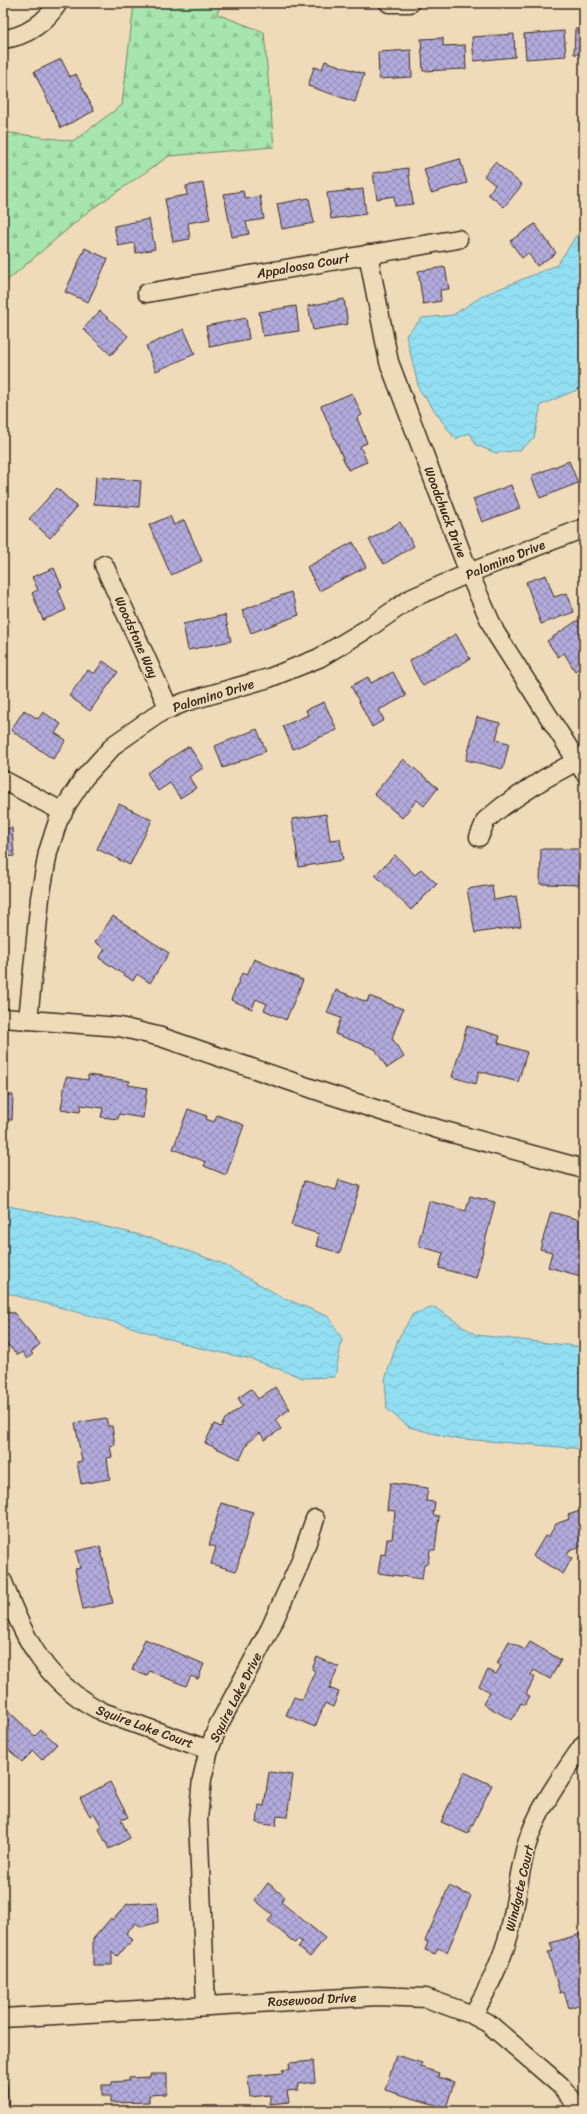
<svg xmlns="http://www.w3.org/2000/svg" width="587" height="2114" viewBox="0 0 587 2114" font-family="Sriracha,sans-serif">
	<defs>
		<pattern id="forest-firs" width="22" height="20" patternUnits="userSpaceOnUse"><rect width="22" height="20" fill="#a6e5ad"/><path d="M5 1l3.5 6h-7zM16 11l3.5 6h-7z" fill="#90c594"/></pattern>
		<pattern id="water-waves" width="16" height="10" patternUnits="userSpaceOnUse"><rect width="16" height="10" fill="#92dff2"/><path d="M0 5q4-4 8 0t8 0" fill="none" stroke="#7fc0cf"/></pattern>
		<pattern id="building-cross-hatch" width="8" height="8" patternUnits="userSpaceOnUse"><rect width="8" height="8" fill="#b2abdc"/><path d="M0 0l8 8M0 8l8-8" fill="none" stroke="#928bb2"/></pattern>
	</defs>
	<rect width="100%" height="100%" fill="#efdbb9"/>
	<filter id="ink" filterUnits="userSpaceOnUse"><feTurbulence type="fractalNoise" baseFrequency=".025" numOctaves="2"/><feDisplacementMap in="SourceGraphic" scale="8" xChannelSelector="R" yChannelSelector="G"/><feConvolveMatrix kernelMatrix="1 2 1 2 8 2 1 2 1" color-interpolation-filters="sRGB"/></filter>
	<g filter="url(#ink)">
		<path fill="url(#forest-firs)" stroke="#708866" d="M134,3H221L217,14L264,32L274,147L169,156L89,211L3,284V132L73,141L122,105Z"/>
		<g fill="url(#water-waves)" stroke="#6f979d">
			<path d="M584,229V387L541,405L534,438L520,450L496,453L476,445L470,433L455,439L419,389L406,335L422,318L453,315L484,295L557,265L576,236Z"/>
			<path d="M3,1205L74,1219L152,1238L221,1263L282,1297L329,1317L342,1339L335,1377L303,1378L251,1359L195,1347L121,1324L3,1292Z"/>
			<path d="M434,1307L476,1335L584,1347V1449L451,1438L409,1427L387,1409L385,1380L398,1339L413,1314Z"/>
		</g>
		<g fill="url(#building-cross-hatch)" stroke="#3b2a1e">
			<path d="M575,29H584V54H574Z"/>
			<path d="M564,31L566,56L526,59L524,34Z"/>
			<path d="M514,34L515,57L474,61L472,37Z"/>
			<path d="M443,38V46L465,45L466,69L423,71L421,39Z"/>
			<path d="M411,50L412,77L379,79L378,52Z"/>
			<path d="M61,59L70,77L76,74L94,111L61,128L34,72Z"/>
			<path d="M325,61L364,74L355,102L308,86L314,67L322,69Z"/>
			<path d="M460,159L467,183L431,193L424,169Z"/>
			<path d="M495,162L522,185L504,207L488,194L495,185L484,176Z"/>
			<path d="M408,168L413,204L395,206L394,196L377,199L373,173Z"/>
			<path d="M203,183L210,219L188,223L190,239L173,242L165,199L187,195L186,186Z"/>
			<path d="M363,189L366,214L331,219L327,193Z"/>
			<path d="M243,191L245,199L260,196L264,219L246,222L249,234L232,237L224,194Z"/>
			<path d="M309,198L314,223L282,229L277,204Z"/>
			<path d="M149,219L155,249L136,253L134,243L118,246L114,226Z"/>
			<path d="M535,224L556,253L537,266L528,253L522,258L510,241Z"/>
			<path d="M85,248L108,259L88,302L65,292Z"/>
			<path d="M445,267L449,289L440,290L441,301L423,304L418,271Z"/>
			<path d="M344,299L348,324L313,330L308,306Z"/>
			<path d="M296,306L299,331L263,336L259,312Z"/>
			<path d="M100,311L128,336L111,355L83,329Z"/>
			<path d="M246,318L249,339L210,347L206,326Z"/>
			<path d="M184,329L195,354L156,371L146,346Z"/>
			<path d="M352,393L362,415L357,418L367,443L360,446L367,462L348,470L321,406Z"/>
			<path d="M569,461L578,483L540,498L531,476Z"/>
			<path d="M96,477L141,481L139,507L94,504Z"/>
			<path d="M511,485L520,508L482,522L473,499Z"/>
			<path d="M57,488L77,507L50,538L29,519Z"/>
			<path d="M170,516L174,525L184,520L202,561L171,575L149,525Z"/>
			<path d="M400,522L414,546L384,564L369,540Z"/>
			<path d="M353,542L366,567L319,591L307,567Z"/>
			<path d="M54,568L62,587L58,589L66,610L43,620L32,593L38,590L32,577Z"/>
			<path d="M546,575L554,597L567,593L574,612L541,624L526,582Z"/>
			<path d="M291,592L299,615L251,633L242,610Z"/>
			<path d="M225,615L231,641L188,650L183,624Z"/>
			<path d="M578,620L584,629V665L575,671L564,653L558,657L547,641Z"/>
			<path d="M456,634L470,659L423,686L409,661Z"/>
			<path d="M103,661L118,672L90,711L69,696L88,670L94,674Z"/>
			<path d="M393,672L406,696L379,710L384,720L372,727L351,686L368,677L371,683Z"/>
			<path d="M324,702L337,730L293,749L283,726L308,715L306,710Z"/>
			<path d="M24,710L38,719L43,712L61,724L55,733L66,740L53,759L11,730Z"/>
			<path d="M477,717L500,723L496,740L509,743L503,769L466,760Z"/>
			<path d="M257,729L266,751L223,768L215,746Z"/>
			<path d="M189,746L203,768L189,777L196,788L180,798L170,783L158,791L147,773Z"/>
			<path d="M403,759L438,788L424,806L417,800L402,818L374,794Z"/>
			<path d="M119,804L152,820L130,865L97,849Z"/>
			<path d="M326,814L330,840L340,839L343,860L299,867L292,819Z"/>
			<path d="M12,828L14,856L3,857V829Z"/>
			<path d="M541,849H584V885L540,884Z"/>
			<path d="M395,855L415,875L421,869L437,884L411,910L375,875Z"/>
			<path d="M492,885L494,900L516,896L521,926L475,933L467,889Z"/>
			<path d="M113,916L169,953L150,983L137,974L133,981L99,958L105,949L95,942Z"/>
			<path d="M254,959L303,980L286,1020L264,1010L267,1004L256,999L252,1009L231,1000L242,973L247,975Z"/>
			<path d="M336,990L367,1002L369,996L403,1009L392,1038L404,1057L387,1068L375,1049L335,1034L341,1018L327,1013Z"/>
			<path d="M467,1026L500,1036L498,1043L527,1052L518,1082L479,1071L476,1084L452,1077Z"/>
			<path d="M88,1075L130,1081L128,1085L147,1088L143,1118L119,1114L118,1119L101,1117L103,1108L81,1105L80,1112L61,1109L66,1077L88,1080Z"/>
			<path d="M3,1095H13L12,1120H3Z"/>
			<path d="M188,1109L207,1116L206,1119L214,1122L217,1115L244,1125L226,1175L204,1166L206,1162L173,1149Z"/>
			<path d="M339,1180L360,1186L340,1253L316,1246L319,1234L291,1225L304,1181L336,1190Z"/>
			<path d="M470,1196L495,1202L476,1278L439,1268L443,1253L418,1246L429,1201L466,1211Z"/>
			<path d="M551,1212L584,1221V1277L548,1267L552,1252L540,1249Z"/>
			<path d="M3,1312L14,1313L40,1344L31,1352L33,1354L27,1359L22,1352L17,1355L9,1346L3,1345Z"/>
			<path d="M275,1387L290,1409L275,1420L281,1429L265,1440L260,1433L248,1442L240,1459L205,1443L214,1424L221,1427L225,1419L243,1406L238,1398L251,1389L258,1399Z"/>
			<path d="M106,1418L108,1426H112L115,1445L110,1446L112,1457L107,1458L110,1479L81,1484L77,1462L82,1461L75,1423Z"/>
			<path d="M390,1483L428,1488L426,1501L435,1502L433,1515L439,1516L435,1550H430L428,1563L424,1564L422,1579L378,1573L381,1554L385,1555L387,1539H392L395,1511L387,1510Z"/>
			<path d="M221,1503L253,1512L236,1571L211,1564L216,1547L209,1545Z"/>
			<path d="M583,1510L584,1545L570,1550L567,1556L572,1558L563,1574L533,1556L545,1536H549L556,1524L569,1519L568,1515Z"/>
			<path d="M100,1546L113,1603L83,1609L75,1569L80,1568L76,1551Z"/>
			<path d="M145,1639L204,1664L198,1679L191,1676L186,1686L149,1671L147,1676L132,1670Z"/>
			<path d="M509,1641L525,1650L530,1642L561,1660L550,1679L534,1670L531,1675L535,1677L526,1694L530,1696L525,1705L521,1703L512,1720L483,1704L490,1692L479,1686L488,1670L496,1674L501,1666L497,1663Z"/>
			<path d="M317,1657L339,1667L329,1688L339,1692L333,1707L325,1703L315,1727L286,1715L294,1697L302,1700L315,1671L312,1669Z"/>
			<path d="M3,1706L35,1736L41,1730L57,1744L42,1760L33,1751L22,1762L9,1750L7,1753L3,1749Z"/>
			<path d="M269,1772L293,1775L287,1817L277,1816L276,1826L257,1823L259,1805L264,1806Z"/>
			<path d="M464,1772L492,1785L468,1834L441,1822Z"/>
			<path d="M110,1782L128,1817L121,1820L130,1838L109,1849L99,1829L102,1827L94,1813L90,1816L80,1798Z"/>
			<path d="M268,1883L285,1897L281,1902L325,1938L310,1957L298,1947L302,1942L298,1939L295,1943L268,1921L273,1915L255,1900Z"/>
			<path d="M449,1886L471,1896L447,1952L438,1948L435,1954L425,1950L428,1942L425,1941Z"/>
			<path d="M157,1902L158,1922L141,1927L136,1923L126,1933L133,1940L117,1956L112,1951V1965H93V1939L111,1918L113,1920L127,1904Z"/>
			<path d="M581,1934L584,1945V2003L569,2008L564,1992L560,1993L548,1952L553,1951L550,1943Z"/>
			<path d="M396,2055L422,2063L420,2067L439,2073L438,2077L454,2082L446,2108L385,2090Z"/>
			<path d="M313,2061L315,2082L299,2084L298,2090L287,2091L289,2102L270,2104V2095L250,2097L248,2076L283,2073L282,2070L290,2069L289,2063Z"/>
			<path d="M150,2074H167V2094L149,2095V2102L111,2103V2096H102V2085H112V2082L129,2081V2078L150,2077Z"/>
			<path d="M3,2083H7L9,2110H3Z"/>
		</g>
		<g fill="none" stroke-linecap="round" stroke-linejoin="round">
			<g stroke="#3b2a1e" stroke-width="21">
				<g id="minor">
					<path d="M389,3H410"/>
					<path d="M3,39C26,37 46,22 58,3"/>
					<path d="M368,254L389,362L469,573L495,632L584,772"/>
					<path d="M147,293L458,239"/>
					<path d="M104,565L169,709"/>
					<path d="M3,780L63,812"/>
					<path d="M479,837L486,820L503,806L544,779L584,757"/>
					<path d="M3,1018L120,1027L161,1037L325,1093L441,1130L584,1169"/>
					<path d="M28,1020L40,898L48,852L58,821L67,804L84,778L115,744L161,712L185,702L269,678L319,658L367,629L410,599L469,573L584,528"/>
					<path d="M3,1582C24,1640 47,1685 105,1713L209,1750"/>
					<path d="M206,2006L198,1819L202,1779L209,1750L218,1726L270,1629L299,1565L315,1519"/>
					<path d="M473,2015C488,1989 501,1963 509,1934C516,1906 518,1876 526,1847C537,1809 562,1776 584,1744"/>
					<path d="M3,2018L378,1996L426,1998L473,2015L488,2023L560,2085L581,2111"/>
				</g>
			</g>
			<use href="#minor" stroke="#efdbb9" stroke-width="18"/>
		</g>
	</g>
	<g text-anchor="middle" stroke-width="3" stroke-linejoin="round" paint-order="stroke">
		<g font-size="13" fill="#3b2a1e" stroke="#efdbb9">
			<text transform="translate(303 265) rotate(-10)" y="5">Appaloosa Court</text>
			<text transform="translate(446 512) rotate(69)" y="5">Woodchuck Drive</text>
			<text transform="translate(505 559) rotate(-22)" y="5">Palomino Drive</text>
			<text transform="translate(137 637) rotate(66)" y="5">Woodstone Way</text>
			<text transform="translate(213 695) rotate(-17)" y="5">Palomino Drive</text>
			<text transform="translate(235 1697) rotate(-63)" y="5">Squire Lake Drive</text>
			<text transform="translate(145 1726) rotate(20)" y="5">Squire Lake Court</text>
			<text transform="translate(519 1888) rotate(-77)" y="5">Windgate Court</text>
			<text transform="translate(312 1999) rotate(-3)" y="5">Rosewood Drive</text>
		</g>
	</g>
	<rect width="587" height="2114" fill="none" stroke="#efdbb9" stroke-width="16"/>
	<rect x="8" y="8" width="571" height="2098" fill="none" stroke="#3b2a1e" stroke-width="1.5" filter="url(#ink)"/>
</svg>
